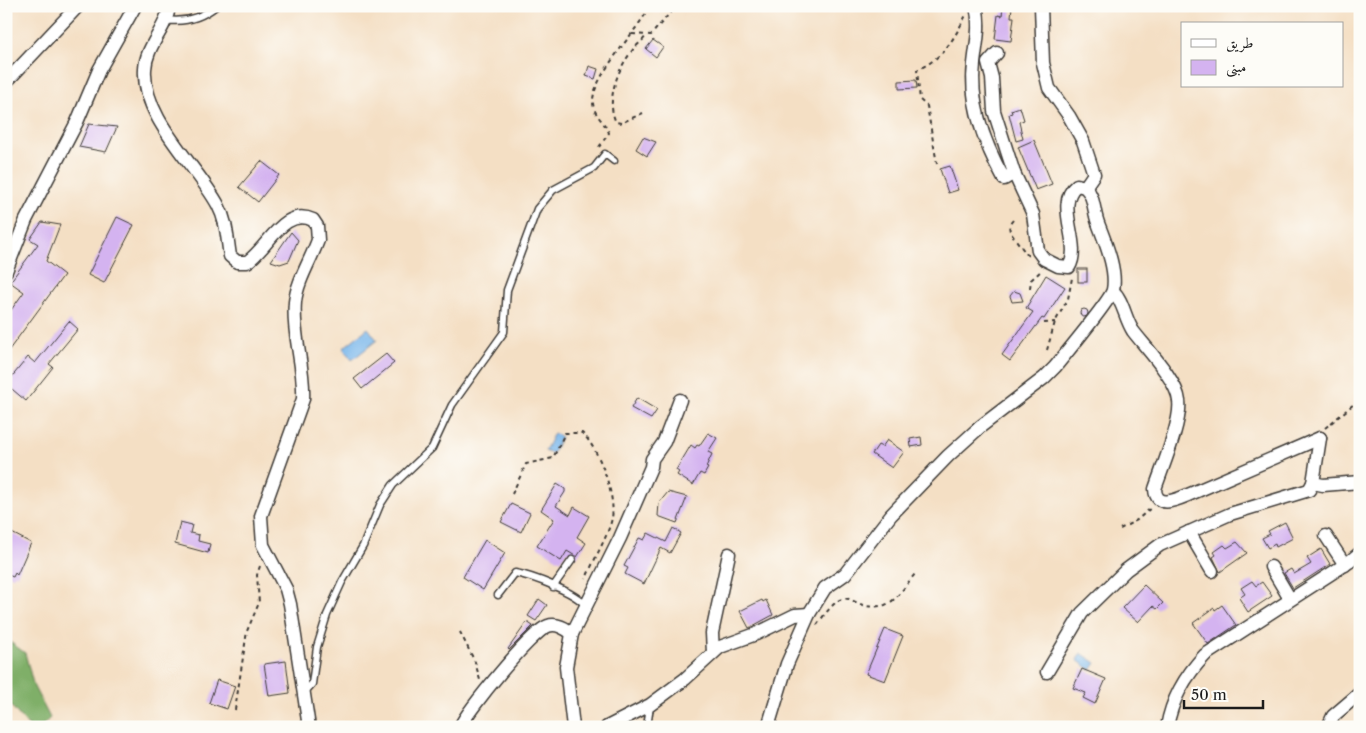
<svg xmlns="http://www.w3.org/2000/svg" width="1366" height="733" viewBox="0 0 1366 733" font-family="'Libre Caslon Text',Amiri,serif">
	<rect width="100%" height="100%" fill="#fdfcf7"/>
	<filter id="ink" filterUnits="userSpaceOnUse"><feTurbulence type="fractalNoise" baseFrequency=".02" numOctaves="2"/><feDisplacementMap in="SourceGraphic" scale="10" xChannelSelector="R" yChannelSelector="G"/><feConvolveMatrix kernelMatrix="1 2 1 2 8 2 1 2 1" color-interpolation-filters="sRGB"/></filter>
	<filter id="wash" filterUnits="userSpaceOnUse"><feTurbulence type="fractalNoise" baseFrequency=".0096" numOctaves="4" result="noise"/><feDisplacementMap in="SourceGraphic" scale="20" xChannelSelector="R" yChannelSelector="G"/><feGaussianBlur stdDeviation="1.12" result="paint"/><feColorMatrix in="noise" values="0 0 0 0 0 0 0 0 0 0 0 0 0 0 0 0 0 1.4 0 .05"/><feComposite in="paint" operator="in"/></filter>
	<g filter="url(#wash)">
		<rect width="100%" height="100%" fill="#f4dfc4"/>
		<path fill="#7faf68" stroke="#4e6642" d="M6,639L25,653L34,687L50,718L41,727H29L6,700Z"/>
		<g fill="#78b6eb" stroke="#4a6984">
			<path d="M368,328L377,340L352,360L343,348Z"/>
			<path d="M554,433L561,437L552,454L545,451Z"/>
			<path d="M1081,653L1096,663L1091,670L1077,660Z"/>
		</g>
		<g id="blocks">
			<g fill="#d4b3f0">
				<path d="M1003,6H1012L1011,17H1014L1011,41L995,39L998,15L1002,16Z"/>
				<path d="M653,40L663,47L656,57L646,49Z"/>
				<path d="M589,66L598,69L595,79L586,76Z"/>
				<path d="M916,80L917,88L899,89V81Z"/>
				<path d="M1020,107L1024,120L1019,122L1023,139L1016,141L1009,114L1012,113L1011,110Z"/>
				<path d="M89,124L117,127L106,152L79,147Z"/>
				<path d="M643,137L656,142L647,156L636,149Z"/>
				<path d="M1034,140L1052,184L1036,190L1018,147Z"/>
				<path d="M261,161L279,175L258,202L239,187Z"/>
				<path d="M950,166L958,190L948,193L940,169Z"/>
				<path d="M117,217L134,225L104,283L88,275Z"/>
				<path d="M42,222L60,225L46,261L64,275L6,354V317L24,292L10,282L38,244L30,239Z"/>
				<path d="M291,232L298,240L289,261L280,264L271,261Z"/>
				<rect x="1078" y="269" width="9" height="13"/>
				<path d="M1046,275L1065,287L1044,319L1042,318L1010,361L1002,355L1033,312L1026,308Z"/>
				<path d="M1014,291L1020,293L1023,301L1012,302L1010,296Z"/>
				<circle cx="1084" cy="313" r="4"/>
				<path d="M69,321L78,329L49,364L53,367L26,401L6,384L28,357L35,363Z"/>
				<path d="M386,354L394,363L362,389L354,379Z"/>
				<path d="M637,398L657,410L651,419L631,408Z"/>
				<path d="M708,433L717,438L708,452L712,454L706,467L708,468L704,475L700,473L693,485L677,475L679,472L676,470L691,445L695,448L697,445L699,446Z"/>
				<path d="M921,437L922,445L911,447L910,439Z"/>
				<path d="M887,440L904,452L892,468L872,454L878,445L882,447Z"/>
				<path d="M557,484L565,489V492L556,506L570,515L574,507L589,516L577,537L586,543L577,557L567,551L561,561L537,546L554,519L541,510Z"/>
				<path d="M668,492L687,497L677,523L658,516L659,503Z"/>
				<path d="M511,504L530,513L521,532L501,522Z"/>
				<path d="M180,522L192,525L190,533L199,535L198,541L210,544L208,553L175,544Z"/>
				<path d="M1285,522L1293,538L1276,547L1275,544L1268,548L1262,538L1270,534L1268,531Z"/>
				<path d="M673,528L681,533L670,553L661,548L644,584L625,574L628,568L624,566L639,538L644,540L648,533L666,542Z"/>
				<path d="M6,530L31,543L17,575L15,573L13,577L6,574Z"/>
				<path d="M485,540L505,553L483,590L463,577Z"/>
				<path d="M1237,542L1247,553L1220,572L1213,557L1216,555L1214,552L1224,545L1227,548Z"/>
				<path d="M1321,549L1330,564L1293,588L1284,573L1291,569L1294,574L1311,564L1307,558Z"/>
				<path d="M1252,581L1256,586L1262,582L1272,596L1248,612L1239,598L1245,594L1241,588Z"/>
				<path d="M1144,585L1163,603L1157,609L1153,606L1138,622L1122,608Z"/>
				<path d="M539,599L547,605L536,621L528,616Z"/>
				<path d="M762,600L763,602L766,600L773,615L749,628L740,611Z"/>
				<path d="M1222,605L1236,625L1208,644L1193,623L1214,608L1215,610Z"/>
				<path d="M527,622L533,626L509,650L508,649Z"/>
				<path d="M885,629L903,636L885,681L866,674Z"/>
				<path d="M286,661L290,693L269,696L264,664Z"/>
				<path d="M1082,669L1106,679L1095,704L1083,698L1086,693L1073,688Z"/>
				<path d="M217,680L235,686L227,709L209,703Z"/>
			</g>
		</g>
	</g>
	<g filter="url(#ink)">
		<use href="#blocks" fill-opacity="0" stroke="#3c3935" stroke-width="1"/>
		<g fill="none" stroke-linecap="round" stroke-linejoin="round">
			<g stroke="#3c3935" stroke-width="9">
				<g id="lane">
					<path d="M166,20C185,23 201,18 216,6"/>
					<path d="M553,587L572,560"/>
					<path d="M498,595L515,573C532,576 575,592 585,605"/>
					<path d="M303,694L312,684L317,647L327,615L342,582L363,546L380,505L393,485L432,448L452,405L504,332L507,290L537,209L553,190L594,168L605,154L614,161"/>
					<path d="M647,727L650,706"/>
				</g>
			</g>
			<g stroke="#3c3935" stroke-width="15">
				<g id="street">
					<path d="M169,6C167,29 146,45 145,69C142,119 196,164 218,205C227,222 227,238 230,256L237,262H247C268,248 284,206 313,220L317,226L318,240C311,260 297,281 295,302C292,335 305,367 303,399L261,516L263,545L286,589L290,604L309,727"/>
					<path d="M976,6C981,26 976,44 974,64C969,104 985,145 1004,179L1014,173"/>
					<path d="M997,53L988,63L992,78L994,111L1014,173L1033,214L1038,251L1044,259L1058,266L1069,267C1083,244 1053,204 1077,185L1085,187"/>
					<path d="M6,82L78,6"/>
					<path d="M6,271L26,220L77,122L99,70L135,6"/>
					<path d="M1113,291C1123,300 1125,319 1133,331C1146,348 1177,380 1179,401C1182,421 1162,468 1155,489C1156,509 1176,500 1188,495L1320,438"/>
					<path d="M1320,438L1313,483L1323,485L1360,482"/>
					<path d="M1189,532L1212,571"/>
					<path d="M1326,536L1345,565"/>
					<path d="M1271,567L1290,599"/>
					<path d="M572,634L620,538L651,467L652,459L664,442L680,400"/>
					<path d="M713,653L712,633L729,554"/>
					<path d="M1047,672L1082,613L1126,570L1160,545L1230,514L1309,490L1313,483"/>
					<path d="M460,727C468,710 532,631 548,626C556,623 566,628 572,634L566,667L573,727"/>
					<path d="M607,727L650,705L685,679L720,647L756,634L795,615L809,614"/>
					<path d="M768,727L787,664L809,614L825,588L845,574L891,515L948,456L980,427L1044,378L1055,367C1066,353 1110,301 1113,290C1117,269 1105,242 1098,223C1093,210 1095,197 1085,187L1094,174L1083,141L1069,116L1049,88L1043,63L1041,6"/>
					<path d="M1167,727C1172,698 1185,676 1205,655L1349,562L1360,553"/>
					<path d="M1328,727L1333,716L1360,693"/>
				</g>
			</g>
			<g stroke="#3c3935" stroke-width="2" stroke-dasharray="4 4" stroke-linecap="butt">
				<path d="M632,34L651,35L676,6"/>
				<path d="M643,113L621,123L616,122C605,101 618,68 632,51C636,45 642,42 646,36"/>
				<path d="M599,147L609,133C605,122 594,116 593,103C591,77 638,31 650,6"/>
				<path d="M937,164L927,106L920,100L917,70C943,58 953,41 966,15"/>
				<path d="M1013,220L1009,225L1010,232L1028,256"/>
				<path d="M1030,288L1031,280L1042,270"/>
				<path d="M1044,323L1055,322"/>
				<path d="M1047,350L1055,322L1068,299L1072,278"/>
				<path d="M1325,428L1360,399"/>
				<path d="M512,494L526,464L553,458L565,433H582C599,449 616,495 612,518C608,537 593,560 586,579"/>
				<path d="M1120,529L1137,520L1152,507"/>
				<path d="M817,625C853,573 846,615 885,605C897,601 906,584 915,574"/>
				<path d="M460,632L475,662L480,680"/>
				<path d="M235,710L247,631L259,603L257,575L260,566"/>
			</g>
			<use href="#lane" stroke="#fff" stroke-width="6"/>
			<use href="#street" stroke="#fff" stroke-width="12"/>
		</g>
	</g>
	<rect width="1366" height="733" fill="none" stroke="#fdfcf7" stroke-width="25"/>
	<rect x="1181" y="22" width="162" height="65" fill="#fdfcf7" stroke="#a3a29f"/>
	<rect x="1191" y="39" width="25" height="8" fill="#ffffff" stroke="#a3a29f"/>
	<text x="1226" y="48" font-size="15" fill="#1c1c1c">طريق</text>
	<rect x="1191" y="60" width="25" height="15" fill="#d4b3f0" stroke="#a3a29f"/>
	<text x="1226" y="72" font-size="15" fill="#1c1c1c">مبنى</text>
	<path d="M1184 700v8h79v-8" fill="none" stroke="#1c1c1c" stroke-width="2.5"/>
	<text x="1191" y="700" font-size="15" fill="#1c1c1c" stroke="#fdfcf7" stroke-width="4" paint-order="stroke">50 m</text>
</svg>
